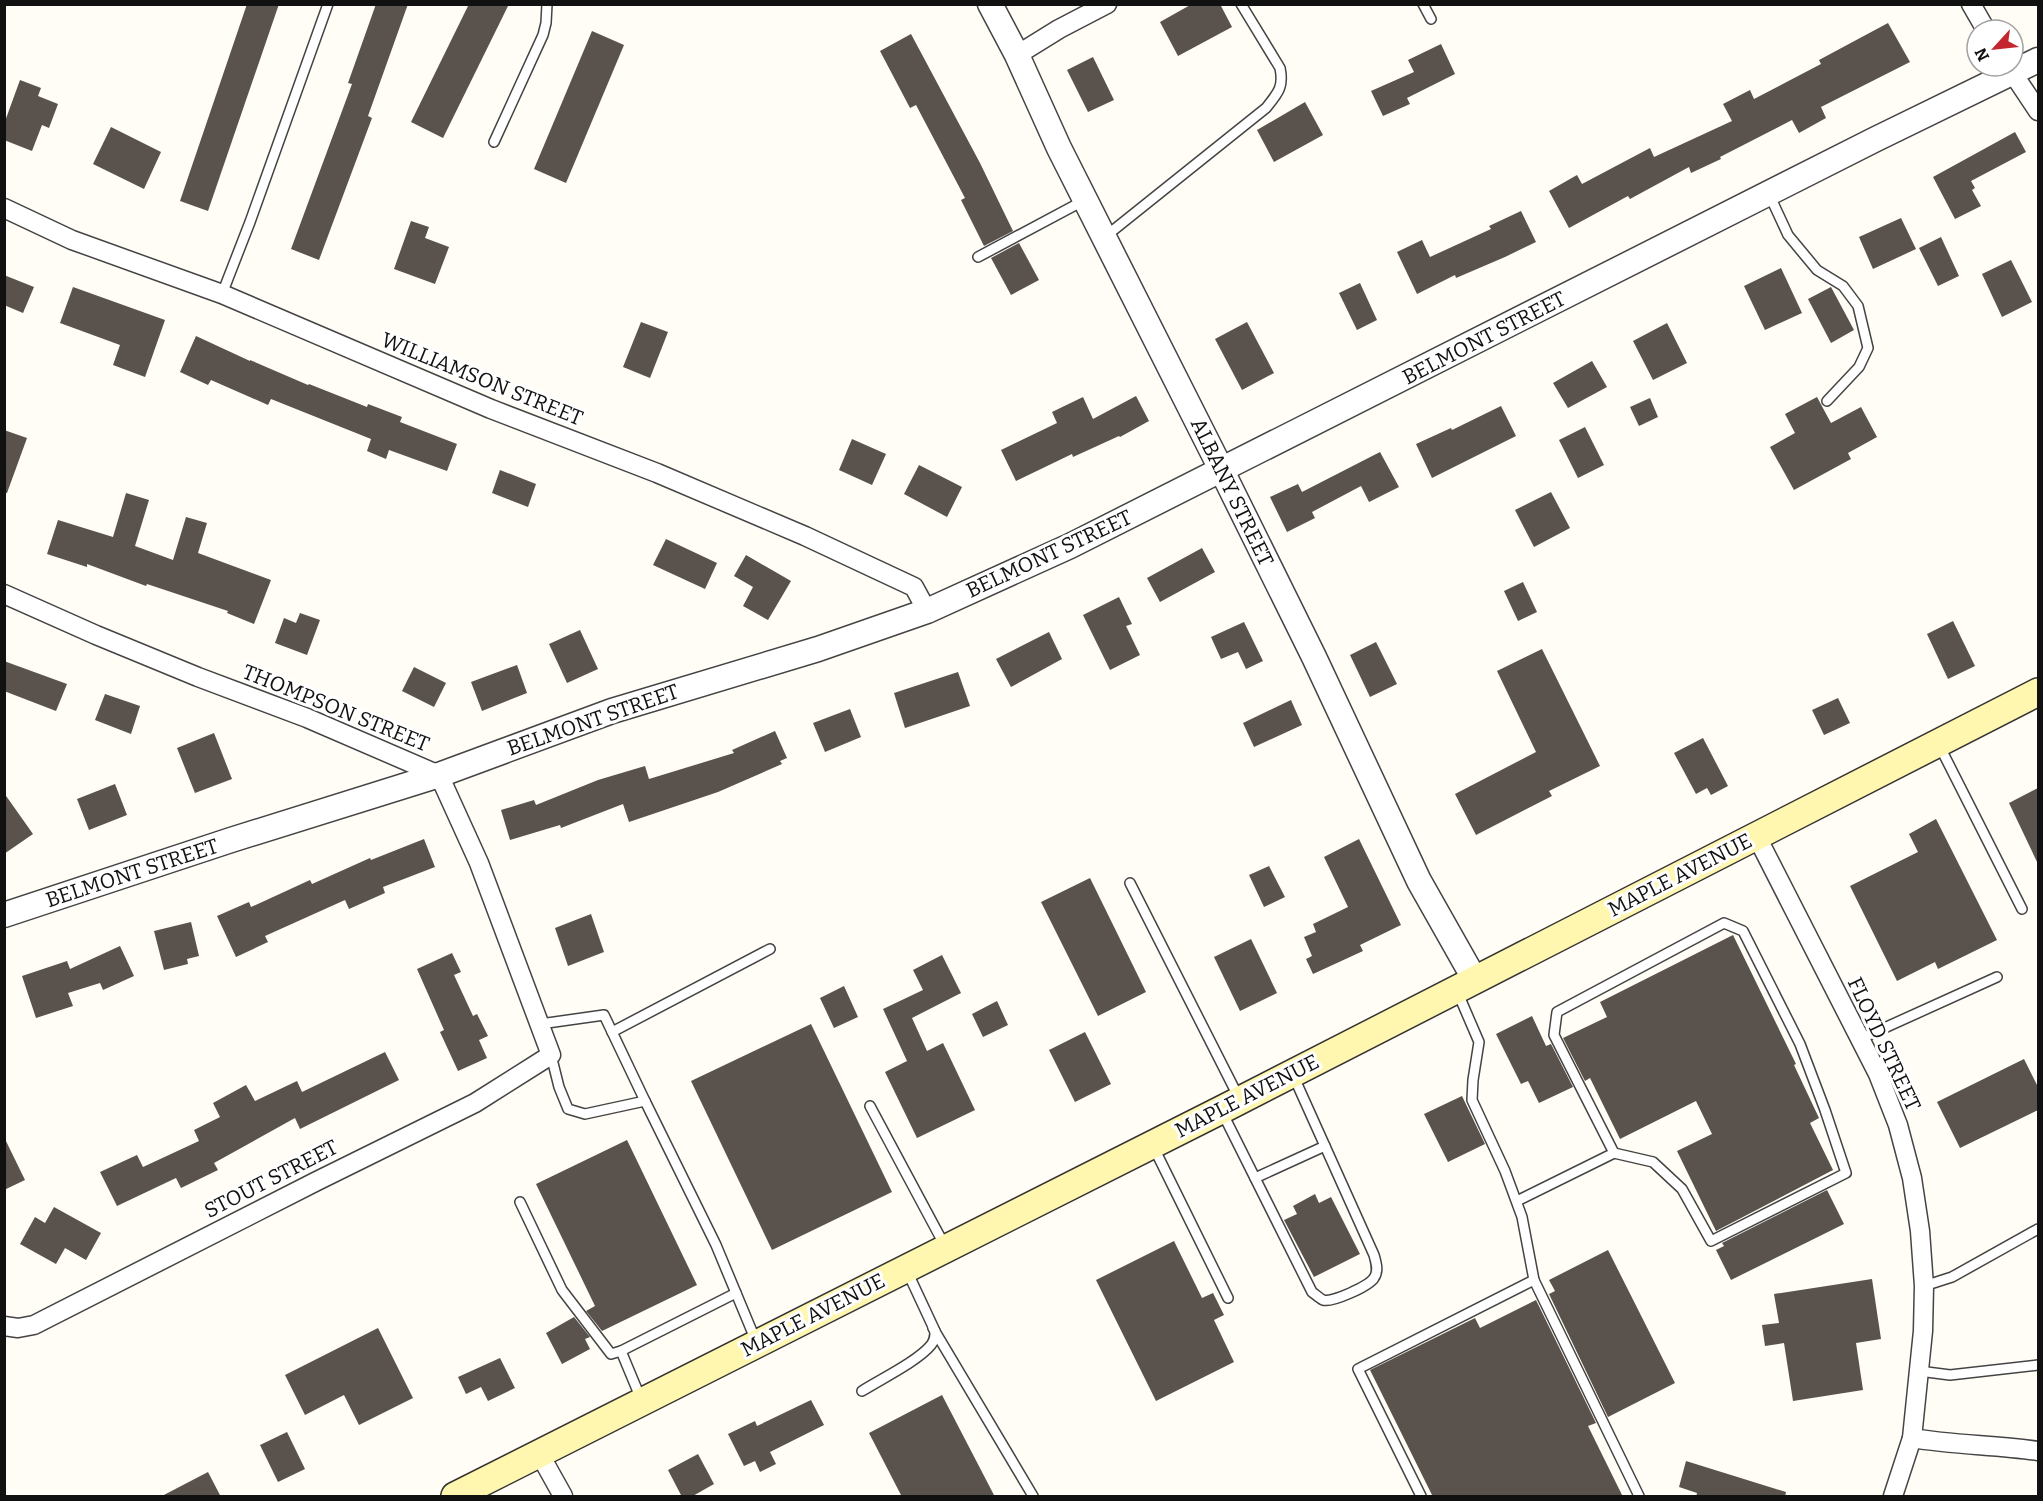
<svg xmlns="http://www.w3.org/2000/svg" width="2043" height="1501" viewBox="0 0 2043 1501" font-family="Bitter,serif">
	<rect width="100%" height="100%" fill="#fffdf5"/>
	<g fill="#5a524d">
		<path d="M247,4H279L208,211L180,201Z"/>
		<path d="M376,4H408L368,116L372,118L319,260L291,249L352,84L348,83Z"/>
		<path d="M469,4H509L443,138L411,122Z"/>
		<path d="M1192,4H1220L1232,27L1178,56L1160,22Z"/>
		<path d="M1888,23L1910,62L1821,107L1826,118L1799,133L1792,120L1720,157L1721,159L1691,173L1689,167L1630,199L1628,196L1569,228L1549,191L1577,175L1582,184L1650,148L1654,157L1732,121L1723,104L1750,90L1754,99L1821,64L1819,60Z"/>
		<path d="M592,31L624,45L566,183L534,169Z"/>
		<path d="M911,34L980,163L1013,231L984,246L961,200L965,198L916,105L910,108L880,51Z"/>
		<path d="M1441,44L1455,74L1407,98L1410,104L1383,116L1371,91L1414,72L1408,60Z"/>
		<path d="M1093,57L1114,100L1088,112L1067,70Z"/>
		<path d="M20,80L41,88L38,96L58,104L49,128L42,125L32,151L4,140V124Z"/>
		<path d="M1305,102L1323,135L1274,162L1257,130Z"/>
		<path d="M111,127L161,152L144,189L93,164Z"/>
		<path d="M2015,132L2026,152L1971,181L1975,188L1972,190L1981,206L1955,219L1933,177Z"/>
		<path d="M1521,211L1536,242L1505,257L1456,278L1455,275L1417,294L1397,252L1422,240L1430,257L1491,229L1489,226Z"/>
		<path d="M1901,218L1916,249L1873,269L1859,237Z"/>
		<path d="M411,221L429,227L425,238L449,247L435,284L394,269Z"/>
		<path d="M1941,237L1959,276L1938,286L1919,248Z"/>
		<path d="M1019,243L1039,280L1011,295L991,258Z"/>
		<path d="M2011,260L2032,302L2002,317L1982,274Z"/>
		<path d="M1781,268L1802,313L1765,330L1744,286Z"/>
		<path d="M4,275L34,287L23,313L4,305Z"/>
		<path d="M1360,283L1377,320L1357,330L1339,293Z"/>
		<path d="M73,287L165,320L145,377L113,365L120,345L60,323Z"/>
		<path d="M1831,287L1854,330L1831,343L1808,299Z"/>
		<path d="M641,322L668,332L650,378L623,367Z"/>
		<path d="M1247,322L1274,373L1242,390L1215,339Z"/>
		<path d="M1667,323L1687,363L1653,380L1633,341Z"/>
		<path d="M196,336L250,361V360L308,385L309,384L367,407L368,404L402,417L400,422L457,444L447,471L389,450L386,459L367,451L371,439L271,399L268,405L211,380L208,385L180,372Z"/>
		<path d="M1592,361L1607,387L1568,408L1553,383Z"/>
		<path d="M1136,396L1149,421L1120,437L1119,436L1073,457L1072,454L1016,481L1001,450L1057,423L1052,412L1083,397L1093,419Z"/>
		<path d="M1817,397L1831,423L1861,407L1877,437L1848,453L1851,459L1794,490L1770,447L1795,433L1785,414Z"/>
		<path d="M1650,398L1658,417L1639,426L1630,407Z"/>
		<path d="M1501,406L1516,436L1432,478L1416,444L1451,428L1452,430Z"/>
		<path d="M1585,427L1604,465L1578,478L1559,440Z"/>
		<path d="M4,430L27,438L7,493H4Z"/>
		<path d="M852,439L886,454L872,485L839,470Z"/>
		<path d="M1380,452L1399,487L1369,502L1361,486L1312,512L1315,518L1287,532L1270,497L1298,484L1302,492Z"/>
		<path d="M919,465L962,487L947,517L904,494Z"/>
		<path d="M500,470L536,484L528,507L492,493Z"/>
		<path d="M1551,492L1570,528L1534,547L1515,510Z"/>
		<path d="M126,493L149,500L135,546L173,560L186,517L207,523L198,553L271,580L254,624L227,613L228,611L147,584L146,586L87,564V567L47,554L58,520L113,537Z"/>
		<path d="M666,539L717,563L705,589L653,565Z"/>
		<path d="M1202,548L1215,572L1160,602L1147,578Z"/>
		<path d="M746,555L791,581L768,620L743,606L753,587L734,576Z"/>
		<path d="M1523,582L1537,612L1518,621L1504,591Z"/>
		<path d="M1119,597L1132,624L1126,626L1140,655L1110,670L1083,615Z"/>
		<path d="M300,613L320,620L307,655L275,643L284,618L296,623Z"/>
		<path d="M1953,621L1975,666L1948,679L1927,634Z"/>
		<path d="M1244,622L1263,661L1246,669L1238,652L1221,659L1211,637Z"/>
		<path d="M580,630L598,669L567,683L549,644Z"/>
		<path d="M1049,632L1062,659L1011,687L996,659Z"/>
		<path d="M1376,642L1397,684L1370,697L1350,655Z"/>
		<path d="M1542,649L1600,766L1549,791L1552,796L1476,835L1455,794L1536,752L1497,671Z"/>
		<path d="M4,661L67,684L56,711L4,691Z"/>
		<path d="M517,665L527,693L482,711L471,682Z"/>
		<path d="M414,667L446,683L434,707L402,691Z"/>
		<path d="M958,672L970,706L905,728L894,693Z"/>
		<path d="M105,694L140,706L131,734L95,720Z"/>
		<path d="M1838,698L1850,723L1824,735L1812,710Z"/>
		<path d="M1291,700L1302,725L1254,747L1243,723Z"/>
		<path d="M850,709L861,737L825,752L813,723Z"/>
		<path d="M775,731L787,758L780,761L782,764L718,792L629,822L623,804L561,828L560,825L510,840L501,810L534,800L536,805L598,780L645,766L649,779L734,753L732,750Z"/>
		<path d="M214,733L232,779L195,793L177,748Z"/>
		<path d="M1703,738L1728,786L1711,795L1707,788L1696,794L1674,753Z"/>
		<path d="M115,784L127,815L89,830L77,799Z"/>
		<path d="M2038,788V864L2009,803Z"/>
		<path d="M4,793L33,834L4,854Z"/>
		<path d="M1936,819L1997,940L1938,969L1935,962L1897,981L1850,886L1918,852L1909,834Z"/>
		<path d="M424,839L435,867L383,887L385,893L349,909L345,900L265,936L268,942L236,957L217,916L249,902L251,907L310,880L312,884L370,858L371,860Z"/>
		<path d="M1359,839L1401,925L1360,945L1363,951L1313,974L1306,959L1312,956L1304,937L1316,932L1313,924L1348,907L1324,857Z"/>
		<path d="M1269,866L1285,897L1264,907L1249,875Z"/>
		<path d="M1090,878L1146,992L1098,1016L1041,902Z"/>
		<path d="M591,914L604,952L568,966L555,928Z"/>
		<path d="M191,922L199,956L187,959L188,964L164,970L154,931Z"/>
		<path d="M1733,935L1796,1064L1794,1065L1819,1118L1810,1123L1833,1170L1716,1231L1677,1151L1712,1134L1696,1101L1620,1139L1590,1078L1585,1081L1563,1038L1607,1017L1600,1002Z"/>
		<path d="M1251,939L1277,993L1240,1011L1214,957Z"/>
		<path d="M120,946L134,976L103,990L100,983L68,993L73,1006L36,1018L22,976L67,961L70,969Z"/>
		<path d="M452,953L461,972L454,975L473,1016L477,1014L488,1036L479,1040L487,1058L458,1071L440,1032L444,1030L417,969Z"/>
		<path d="M942,955L961,993L912,1018L927,1051L943,1043L975,1110L917,1138L885,1072L907,1061L883,1009L923,990L913,970Z"/>
		<path d="M844,986L858,1017L834,1028L820,998Z"/>
		<path d="M997,1001L1008,1025L983,1037L972,1014Z"/>
		<path d="M1532,1016L1546,1046L1551,1044L1573,1087L1539,1103L1528,1081L1521,1084L1496,1034Z"/>
		<path d="M811,1024L892,1192L772,1250L691,1081Z"/>
		<path d="M1085,1032L1111,1084L1075,1102L1049,1050Z"/>
		<path d="M385,1052L399,1080L300,1129L295,1118L214,1163L218,1170L181,1188L176,1178L117,1206L100,1172L137,1155L143,1167L199,1141L194,1130L220,1117L213,1103L246,1085L255,1101L297,1081L302,1092Z"/>
		<path d="M2024,1059L2038,1087V1110L1960,1148L1937,1102Z"/>
		<path d="M1462,1096L1485,1144L1448,1162L1424,1114Z"/>
		<path d="M4,1137L25,1180L4,1190Z"/>
		<path d="M627,1140L697,1285L602,1331L586,1311L595,1306L536,1184Z"/>
		<path d="M1827,1190L1844,1224L1731,1280L1716,1250L1724,1246L1722,1243Z"/>
		<path d="M1315,1194L1319,1203L1331,1197L1360,1254L1314,1277L1284,1220L1297,1214L1293,1206Z"/>
		<path d="M54,1207L101,1233L86,1260L65,1248L56,1264L20,1244L35,1217L45,1223Z"/>
		<path d="M1174,1241L1202,1298L1213,1293L1224,1315L1214,1320L1234,1362L1156,1401L1096,1280Z"/>
		<path d="M1608,1250L1675,1383L1608,1417L1549,1294L1555,1291L1549,1280Z"/>
		<path d="M1872,1279L1881,1339L1856,1343L1863,1390L1793,1401L1784,1343L1765,1346L1762,1325L1779,1323L1774,1294Z"/>
		<path d="M1536,1300L1596,1423L1588,1426L1623,1497H1433L1370,1370L1475,1318L1480,1328Z"/>
		<path d="M574,1317L590,1337L585,1339L590,1349L562,1364L546,1333Z"/>
		<path d="M378,1328L413,1398L359,1425L344,1395L305,1415L285,1375Z"/>
		<path d="M500,1358L515,1388L488,1401L481,1387L466,1394L458,1377Z"/>
		<path d="M942,1395L995,1497H902L869,1433Z"/>
		<path d="M811,1400L824,1425L770,1452L776,1464L760,1472L755,1461L744,1466L728,1434L755,1421L757,1426Z"/>
		<path d="M287,1432L305,1469L278,1482L260,1445Z"/>
		<path d="M698,1454L714,1484L691,1497H682L668,1470Z"/>
		<path d="M1686,1461L1786,1492L1785,1497H1696L1697,1493L1679,1487Z"/>
		<path d="M208,1472L221,1497H160Z"/>
	</g>
	<g fill="none" stroke-linecap="round" stroke-linejoin="round">
		<g stroke="#444" stroke-width="12">
			<g id="service">
				<path d="M1423,4L1431,19"/>
				<path d="M494,142L543,35L546,23L547,4"/>
				<path d="M1769,194L1788,235L1817,270L1843,286L1858,306L1868,348L1859,367L1827,401"/>
				<path d="M1106,236L1266,108C1278,93 1284,87 1280,68L1241,4"/>
				<path d="M978,257L1083,201"/>
				<path d="M222,294L250,222L328,4"/>
				<path d="M1939,745L2022,909"/>
				<path d="M1130,883L1239,1098"/>
				<path d="M1457,991L1479,1042L1473,1080L1472,1100L1505,1171L1522,1217L1534,1280L1639,1496"/>
				<path d="M540,1024L604,1015L645,1101"/>
				<path d="M612,1032L770,949"/>
				<path d="M1860,1039L1997,977"/>
				<path d="M551,1055L559,1087L568,1109L585,1114L645,1101L716,1245L756,1341"/>
				<path d="M870,1106L945,1246"/>
				<path d="M1222,1112L1312,1292C1315,1294 1319,1298 1323,1300C1332,1303 1369,1286 1374,1278C1379,1271 1376,1262 1374,1255L1293,1075"/>
				<path d="M1153,1146L1228,1298"/>
				<path d="M1255,1178L1325,1146"/>
				<path d="M1517,1201L1614,1153L1653,1162L1682,1189L1711,1241L1846,1173L1825,1110L1800,1044L1743,931L1724,923L1557,1012L1554,1035L1614,1153"/>
				<path d="M520,1202L562,1290L611,1354L621,1351"/>
				<path d="M1924,1286L1952,1277L2038,1229"/>
				<path d="M933,1328L1033,1496"/>
				<path d="M1919,1371L1950,1375L2038,1365"/>
				<path d="M862,1391C881,1379 918,1361 931,1345C935,1340 935,1336 935,1331L907,1271"/>
				<path d="M641,1399L621,1351L736,1293"/>
				<path d="M1421,1496L1358,1369L1534,1280"/>
			</g>
		</g>
		<g stroke="#444" stroke-width="21">
			<g id="minor">
				<path d="M1971,4L1986,30"/>
				<path d="M1017,55L1059,29L1107,4"/>
				<path d="M2008,66L2038,111"/>
				<path d="M4,208L72,240L222,294L491,409L657,473L805,536L914,587L927,611"/>
				<path d="M4,594L96,635L198,677L307,718L439,775L479,863L551,1055L475,1103L317,1181L34,1325L18,1328L4,1326"/>
				<path d="M1757,837L1878,1074L1898,1125L1912,1178L1920,1231L1924,1286L1923,1331L1912,1438L1893,1496"/>
				<path d="M1912,1438C1954,1445 1996,1445 2038,1451"/>
				<path d="M539,1453L563,1496"/>
			</g>
		</g>
		<g stroke="#444" stroke-width="27">
			<g id="tertiary">
				<path d="M990,4L1017,55L1059,148L1222,471L1314,657L1419,881L1475,980"/>
				<path d="M4,915L231,840L439,775L612,711L818,649L927,611L1070,546L1876,139L2038,60"/>
			</g>
		</g>
		<g stroke="#333" stroke-width="30">
			<path id="secondary" d="M455,1496L1221,1110L2038,692"/>
		</g>
		<use href="#service" stroke="#fff" stroke-width="9"/>
		<use href="#minor" stroke="#fff" stroke-width="18"/>
		<use href="#tertiary" stroke="#fff" stroke-width="24"/>
		<use href="#secondary" stroke="#fff6b0" stroke-width="27"/>
	</g>
	<g text-anchor="middle" stroke-width="6" stroke-linejoin="round" paint-order="stroke">
		<g font-size="21" fill="#111" stroke="#fff">
			<text transform="translate(1484 338) rotate(-27)" y="7">BELMONT STREET</text>
			<text transform="translate(482 379) rotate(22)" y="7">WILLIAMSON STREET</text>
			<text transform="translate(1232 492) rotate(64)" y="7">ALBANY STREET</text>
			<text transform="translate(1049 554) rotate(-25)" y="7">BELMONT STREET</text>
			<text transform="translate(336 708) rotate(22)" y="7">THOMPSON STREET</text>
			<text transform="translate(593 720) rotate(-19)" y="7">BELMONT STREET</text>
			<text transform="translate(132 873) rotate(-18)" y="7">BELMONT STREET</text>
			<text transform="translate(1680 875) rotate(-27)" y="7">MAPLE AVENUE</text>
			<text transform="translate(1884 1044) rotate(65)" y="7">FLOYD STREET</text>
			<text transform="translate(1247 1096) rotate(-27)" y="7">MAPLE AVENUE</text>
			<text transform="translate(271 1179) rotate(-27)" y="7">STOUT STREET</text>
			<text transform="translate(813 1315) rotate(-27)" y="7">MAPLE AVENUE</text>
		</g>
	</g>
	<rect width="2043" height="1501" fill="none" stroke="#111111" stroke-width="12"/>
	<g transform="translate(1995 48) rotate(243)"><circle r="28" fill="#ffffff" stroke="#a0a0a0" stroke-width="1.5"/>
	<path d="M0-4.5L10 22L0 15L-10 22Z" fill="#c4262e"/>
	<text y="-9" font-size="16" font-weight="bold" text-anchor="middle" fill="#111111">N</text>
	</g>
</svg>
